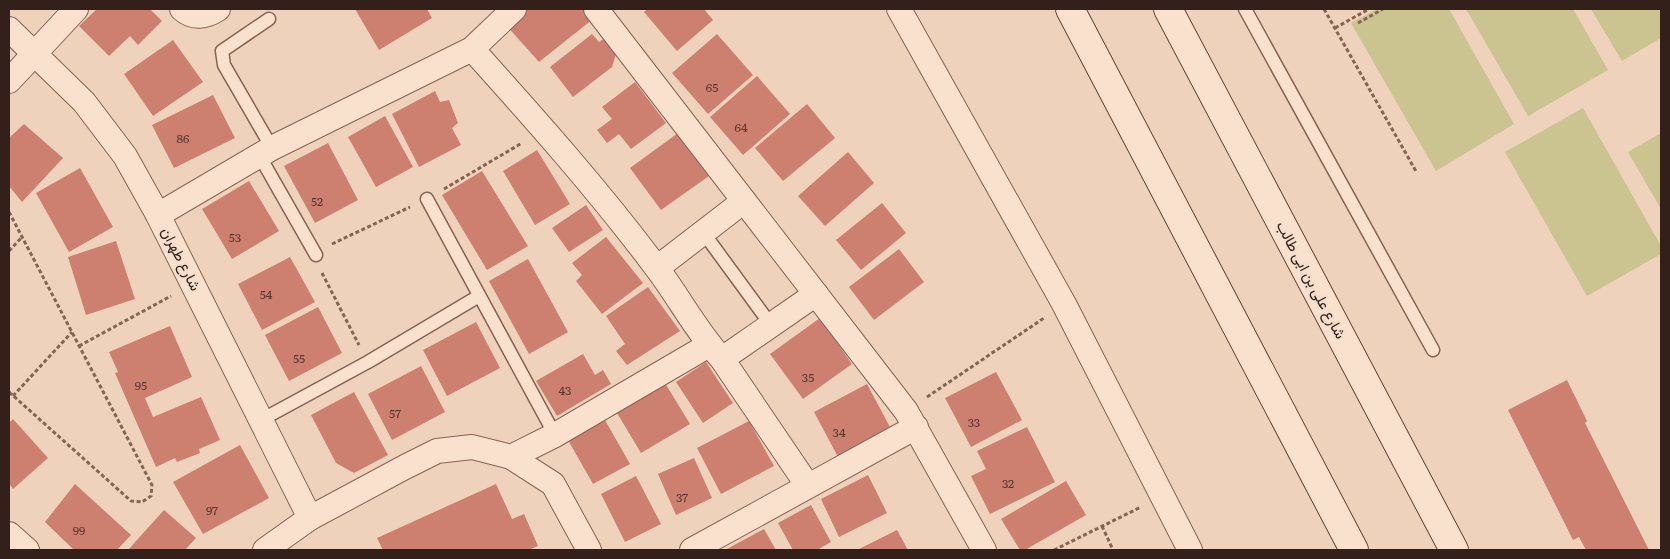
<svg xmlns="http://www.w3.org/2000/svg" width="1670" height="559" viewBox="0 0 1670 559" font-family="Literata,Vazirmatn,serif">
	<rect width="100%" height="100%" fill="#eed2bb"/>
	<g fill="#cbc390">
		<path d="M1377,9H1449L1514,124L1436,171L1351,23Z"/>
		<path d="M1466,9H1573L1608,70L1528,116Z"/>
		<path d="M1591,9H1661V38L1622,61Z"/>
		<path d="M1583,108L1661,246V254L1587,296L1505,152Z"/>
		<path d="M1661,133V209L1628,152Z"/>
	</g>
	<g fill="#cd8070">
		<path d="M97,9H150L162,21L138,45L130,36L109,56L79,26Z"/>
		<path d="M355,9H427L432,18L379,50Z"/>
		<path d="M524,9H584L593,19L539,62L505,24Z"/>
		<path d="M647,9H704L713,20L677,51L644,12Z"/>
		<path d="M592,34L599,42L606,37L617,51L612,67L573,97L550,67Z"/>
		<path d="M717,34L753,75L708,114L672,73Z"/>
		<path d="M173,40L203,82L153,116L124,74Z"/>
		<path d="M757,76L790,114L743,155L710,117Z"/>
		<path d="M635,82L666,123L631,149L619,134L607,143L597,130L612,119L602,107Z"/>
		<path d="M435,91L440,102L449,100L458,123L452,128L461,145L419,167L392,114Z"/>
		<path d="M213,95L235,138L174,168L152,125Z"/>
		<path d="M807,104L835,138L783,181L755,148Z"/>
		<path d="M385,116L413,167L376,187L348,137Z"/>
		<path d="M24,124L63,158L22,202L9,186V138Z"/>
		<path d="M678,133L709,176L661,210L630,168Z"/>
		<path d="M328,143L358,200L315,223L284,166Z"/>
		<path d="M537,150L570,204L535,225L503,171Z"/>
		<path d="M848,152L874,183L825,226L798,196Z"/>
		<path d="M80,168L113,227L69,252L36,193Z"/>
		<path d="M482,171L528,246L487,270L442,195Z"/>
		<path d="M249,181L279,231L232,259L202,209Z"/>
		<path d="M882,203L906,233L861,270L836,240Z"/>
		<path d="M586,205L603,230L569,252L552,228Z"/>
		<path d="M606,237L643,283L602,314L576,281L582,275L572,263Z"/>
		<path d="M116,241L135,299L86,315L68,257Z"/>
		<path d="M899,249L924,282L874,320L849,287Z"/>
		<path d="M290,257L315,302L262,330L238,284Z"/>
		<path d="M528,259L568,332L529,354L489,281Z"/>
		<path d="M648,287L680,331L627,365L616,351L625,344L606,316Z"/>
		<path d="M318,307L342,353L289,381L265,335Z"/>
		<path d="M820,318L852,364L803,399L770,354Z"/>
		<path d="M476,322L500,368L447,396L423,350Z"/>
		<path d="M170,326L192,377L145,398L153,417L201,397L220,440L199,449L200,453L177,462L175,458L156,467L115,373L118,372L109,352Z"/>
		<path d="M583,354L595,375L603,370L611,384L557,416L536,381Z"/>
		<path d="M706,362L733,403L703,423L676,382Z"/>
		<path d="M421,366L445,412L392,440L368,394Z"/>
		<path d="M996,372L1022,420L971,447L945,398Z"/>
		<path d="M1567,380L1587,421L1585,423L1649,550H1586L1579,537L1573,540L1508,410Z"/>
		<path d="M665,383L690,424L641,453L617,413Z"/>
		<path d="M867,384L891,429L838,457L814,412Z"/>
		<path d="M354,392L388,455L354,473L336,463L311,415Z"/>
		<path d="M601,413L630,464L593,484L564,433Z"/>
		<path d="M13,419L48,458L13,489L9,483V423Z"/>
		<path d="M749,421L774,466L721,494L697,448Z"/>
		<path d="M1027,427L1055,482L990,514L971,476L986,469L977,451Z"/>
		<path d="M240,445L269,498L203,534L173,482Z"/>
		<path d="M694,458L712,498L676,515L658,474Z"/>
		<path d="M868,475L887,513L839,537L821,499Z"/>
		<path d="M636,476L661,524L625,542L601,494Z"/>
		<path d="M1066,481L1086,515L1025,550H1020L1001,519Z"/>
		<path d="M75,484L131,535L117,550H74L45,522Z"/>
		<path d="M496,484L512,519L524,514L538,546L528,550H383L377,538Z"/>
		<path d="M811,505L831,542L817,550H793L778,523Z"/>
		<path d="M164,510L196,538L185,550H128Z"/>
		<path d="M764,529L776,550H725Z"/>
		<path d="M897,530L908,550H857Z"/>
	</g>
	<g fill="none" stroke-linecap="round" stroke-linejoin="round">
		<g stroke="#856355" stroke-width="15">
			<g id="lane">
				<path d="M1245,9L1433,350"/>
				<path d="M269,19L222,51L224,65L272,148"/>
				<path d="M259,155L316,255"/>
				<path d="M427,199L555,435"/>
				<path d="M703,232L771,325"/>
				<path d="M261,420L368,362L479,296"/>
			</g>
		</g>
		<g stroke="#856355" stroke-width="26">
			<g id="street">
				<path d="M182,9C193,19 206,17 218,9"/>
				<path d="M596,9L906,411L984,550"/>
				<path d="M899,9L1064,304L1190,550"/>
				<path d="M9,29L84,102L125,156L158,215L310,518"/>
				<path d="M472,49C536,120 599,191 656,267C679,297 696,331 722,359L808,486"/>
				<path d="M9,81L76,9"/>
				<path d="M158,215L272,148L472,49L514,9"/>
				<path d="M657,268L744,201"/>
				<path d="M722,359L816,294"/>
				<path d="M511,457L555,435L709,345"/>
				<path d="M9,534L27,550"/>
				<path d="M265,550L310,518L405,467L437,451L472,447L511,457L553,484L589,550"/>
				<path d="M692,550L916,427"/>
			</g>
		</g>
		<g stroke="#664439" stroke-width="30">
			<g id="secondary">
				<path d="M1070,9L1354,550"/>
				<path d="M1168,9L1454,550"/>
			</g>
		</g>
		<g stroke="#856355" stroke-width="3" stroke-dasharray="4 2.5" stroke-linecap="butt">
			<path d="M1324,9L1417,173"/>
			<path d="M1358,23L1383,9"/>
			<path d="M1335,28L1369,9"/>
			<path d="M444,189L522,143"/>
			<path d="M9,212L152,485L151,496L142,502L131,501L9,392"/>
			<path d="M332,244L410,207"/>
			<path d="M9,251L22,237"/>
			<path d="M322,273L359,345"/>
			<path d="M79,346L171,296"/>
			<path d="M13,396L72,332"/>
			<path d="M927,397L1044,318"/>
			<path d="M1102,526L1113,550"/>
			<path d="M1054,550L1141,507"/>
		</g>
		<use href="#lane" stroke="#f9e1ce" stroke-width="12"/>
		<use href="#street" stroke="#f9e1ce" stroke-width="24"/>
		<use href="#secondary" stroke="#f9e1ce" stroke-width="28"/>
	</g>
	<g text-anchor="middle" stroke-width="4.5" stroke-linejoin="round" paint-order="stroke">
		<g font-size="12" fill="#5a3830">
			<text x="712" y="92">65</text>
			<text x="741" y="132">64</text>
			<text x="183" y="143">86</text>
			<text x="317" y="206">52</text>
			<text x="235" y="242">53</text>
			<text x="266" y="299">54</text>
			<text x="299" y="363">55</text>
			<text x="808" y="382">35</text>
			<text x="141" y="390">95</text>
			<text x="565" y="395">43</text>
			<text x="395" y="418">57</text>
			<text x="974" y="427">33</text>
			<text x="839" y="437">34</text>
			<text x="1008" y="488">32</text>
			<text x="682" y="502">37</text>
			<text x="212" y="515">97</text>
			<text x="79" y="535">99</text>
		</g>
		<g font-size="15" fill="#33201a" stroke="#f5decb">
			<text transform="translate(181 259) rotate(63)" y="5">شارع طهران</text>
			<text transform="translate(1311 280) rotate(62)" y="5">شارع على بن ابى طالب</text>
		</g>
	</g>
	<rect width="1670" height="559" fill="none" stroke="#33201a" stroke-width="20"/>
</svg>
